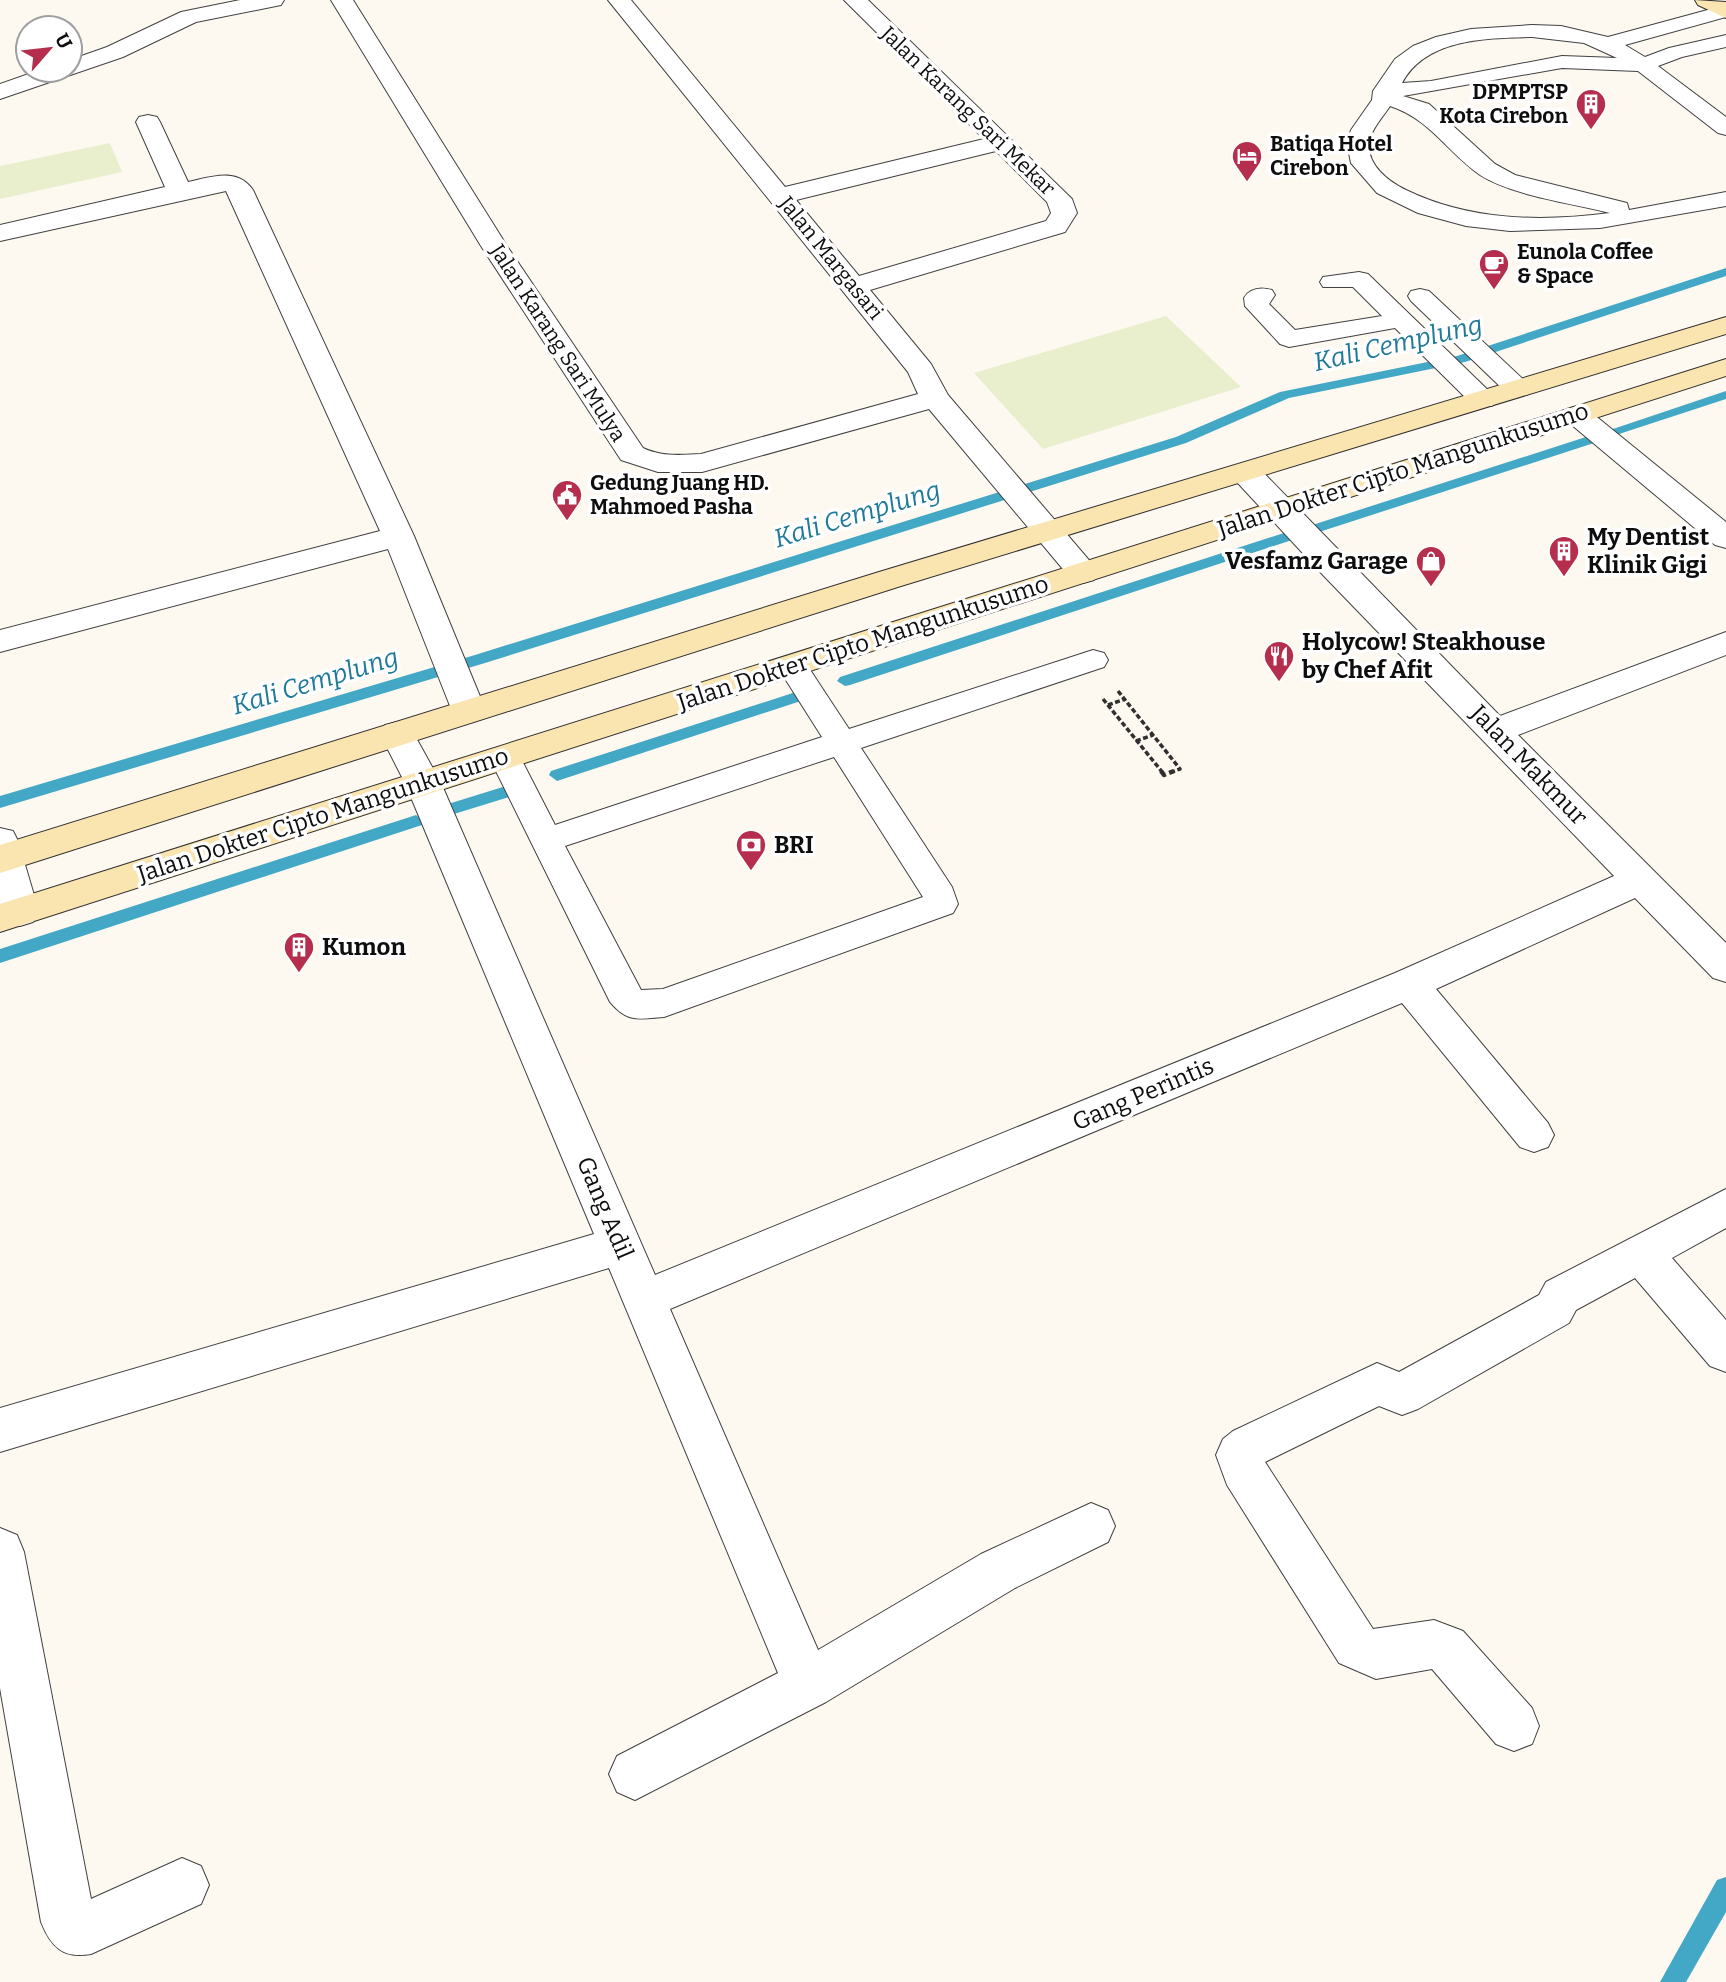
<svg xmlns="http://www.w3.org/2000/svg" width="1726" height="1982" viewBox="0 0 1726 1982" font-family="Bitter,serif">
	<rect width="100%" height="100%" fill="#fef9f0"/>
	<g fill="#e9eecc">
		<path d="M110,143L122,172L0,199V166Z"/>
		<path d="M1166,316L1241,387L1043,449L974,373Z"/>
	</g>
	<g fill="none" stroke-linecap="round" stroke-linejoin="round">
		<g fill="#43a8c5" fill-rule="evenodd">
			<path d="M1726,268V276L1465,362L1289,398L1186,443L485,663L0,808V796L475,655L1176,437L1280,392L1457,356Z"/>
			<path d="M1726,391V399L1616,435L1611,436L1604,432Z"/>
			<path d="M1589,436L1596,440L1594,443L1313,534H1303L1301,531L1303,528Z"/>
			<path d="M1287,532L1292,534V540L850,685L845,686L837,681L840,677Z"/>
			<path d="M805,689L810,690L813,694L810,698L557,781L549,775L551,771Z"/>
			<path d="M519,782L527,788L525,792L454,814L446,808L448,804Z"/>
			<path d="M416,815L424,821L422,825L0,963V949Z"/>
			<path d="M1726,1877V1912L1686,1982H1660L1717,1880Z"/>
		</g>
		<g stroke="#414141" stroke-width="2">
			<g id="lane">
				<path d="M1726,5V17L1625,45L1645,57L1669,48L1726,35V47L1682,57L1658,66L1726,117V135L1718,133L1638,71L1562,68L1403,96L1429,104L1495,164L1515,175L1627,203L1629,210L1726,192V206L1600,228L1510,231L1466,226L1418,213L1377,193L1351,163L1347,143L1351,130L1372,100L1373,91L1395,59L1413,46L1436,37L1471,29L1532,25L1561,26L1608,37ZM1532,37L1584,43L1617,58L1562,56L1431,81L1402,83C1426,38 1487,38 1532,37ZM1390,106C1430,119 1447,152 1480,175C1513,196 1572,203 1610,213C1541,222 1470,221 1406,190C1388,181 1367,165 1369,143C1371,129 1383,117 1390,106Z"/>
				<path d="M1359,272L1368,274L1492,394L1496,400L1492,406H1474L1395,328L1289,347L1280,344L1245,306L1244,298C1250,288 1261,287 1272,290L1275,295L1269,304L1295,330L1382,316L1353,287H1323L1320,282L1323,277Z"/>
				<path d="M1420,289L1429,291L1527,383L1531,389L1527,395H1509L1411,301L1408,296L1411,291Z"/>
				<path d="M1093,650L1104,653L1108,660L1104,667L861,748L952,887L958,904L953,913L664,1017C638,1019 628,1023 610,1002L489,757L494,749L505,746L516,749L555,825L822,737L777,666L781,659L792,656L803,659L849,729ZM834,757L923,897L663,989L641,990L565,846Z"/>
			</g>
		</g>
		<g stroke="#414141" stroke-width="2">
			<g id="street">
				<path d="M240,0H284L281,5L196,22L123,57L0,99V84L40,70H70V60L107,47L181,12Z"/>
				<path d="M331,0H353L507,246L643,448C662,457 680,455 701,454L918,394L908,372L608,0H631L785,187L984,139L844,0H868L1072,199L1077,213L1065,232L870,290L931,364L948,395L1094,566L1099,573L1094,580L1083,583L1072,580L929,409L702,472H658L621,460L481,246ZM996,151L1047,202L1051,213L1046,221L859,276L796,200Z"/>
				<path d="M148,115L157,117L160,122L188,182C211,177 237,167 253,190L414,536L486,711L481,719L469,723L457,719L452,711L388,549L0,652V630L380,531L226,191L0,241V225L165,187L136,122L139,117Z"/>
				<path d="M1577,406L1587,409L1726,522V548L1715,545L1567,421L1562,415L1567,409Z"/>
				<path d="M1246,464L1257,466L1500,716L1726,632V655L1518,735L1726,943V982L1713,978L1635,898L1436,989L1548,1123L1554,1135L1548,1147L1534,1152L1520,1147L1402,1003L670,1309L818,1650L981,1554L1091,1503L1108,1510L1115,1526L1108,1542L1015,1588L826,1702L635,1800L617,1792L609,1774L617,1756L778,1673L609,1268L0,1452V1408L594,1234L405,783L380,734L385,725L397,722L409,725L441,783L655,1275L1395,973L1614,876L1322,574L1235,480L1231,473L1235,466Z"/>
				<path d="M0,828L13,831L18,841L39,912L33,922L20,926L7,922L0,907Z"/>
				<path d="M1726,1189V1228L1672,1258L1726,1320V1372L1710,1366L1635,1278L1576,1310L1569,1323L1418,1409L1402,1415L1379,1406L1265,1462L1373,1629L1434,1620L1463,1631L1532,1708L1539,1726L1532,1744L1514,1751L1496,1744L1432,1669L1376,1679L1339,1663L1227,1485L1216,1455L1223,1439L1233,1431L1377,1363L1399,1372L1539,1295L1546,1282Z"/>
				<path d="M0,1528L17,1535L24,1552L91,1899L182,1858L201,1866L209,1885L201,1904L91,1954C63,1959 51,1947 41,1922L0,1688Z"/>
			</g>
		</g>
		<g stroke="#303030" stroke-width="2">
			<g id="secondary">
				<path d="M1695,0L1726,2V18L1698,5Z"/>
				<path d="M1726,317V334L901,586L0,873V845L879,572Z"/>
				<path d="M1726,359V376L0,932V904Z"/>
			</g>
		</g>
		<g stroke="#303030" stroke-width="3.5" stroke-dasharray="5 2.5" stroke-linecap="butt">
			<path d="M1118,691L1180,769L1169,773"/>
			<path d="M1103,699L1163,773"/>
			<path d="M1108,705L1125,699"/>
			<path d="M1136,741L1153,735"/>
		</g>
		<path stroke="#303030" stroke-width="4.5" stroke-dasharray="7 3.5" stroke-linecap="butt" d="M1161,771L1164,775L1174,771"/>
		<use href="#lane" fill="#fff" fill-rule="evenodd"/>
		<use href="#street" fill="#fff" fill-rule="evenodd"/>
		<use href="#secondary" fill="#fae4af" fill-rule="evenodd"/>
	</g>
	<defs>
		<g id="building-pin" transform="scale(1.575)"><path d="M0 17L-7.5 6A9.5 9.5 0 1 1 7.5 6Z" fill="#b52e4d" stroke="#fff"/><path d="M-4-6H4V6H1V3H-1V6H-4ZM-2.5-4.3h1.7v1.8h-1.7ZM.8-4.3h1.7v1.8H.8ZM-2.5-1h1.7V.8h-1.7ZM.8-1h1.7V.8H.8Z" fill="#fff"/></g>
		<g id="hotel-pin" transform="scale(1.575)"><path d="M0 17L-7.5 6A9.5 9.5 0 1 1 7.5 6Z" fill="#b52e4d" stroke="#fff"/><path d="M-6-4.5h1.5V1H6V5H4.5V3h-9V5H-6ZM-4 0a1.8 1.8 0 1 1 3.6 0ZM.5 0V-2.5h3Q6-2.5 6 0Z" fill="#fff"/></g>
		<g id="cafe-pin" transform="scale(1.575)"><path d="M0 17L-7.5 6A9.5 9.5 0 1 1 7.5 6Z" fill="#b52e4d" stroke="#fff"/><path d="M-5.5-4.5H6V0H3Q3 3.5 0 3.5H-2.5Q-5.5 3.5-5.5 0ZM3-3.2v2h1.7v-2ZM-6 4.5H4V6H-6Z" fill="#fff"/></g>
		<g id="civic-pin" transform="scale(1.575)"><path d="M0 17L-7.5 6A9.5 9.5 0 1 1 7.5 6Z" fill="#b52e4d" stroke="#fff"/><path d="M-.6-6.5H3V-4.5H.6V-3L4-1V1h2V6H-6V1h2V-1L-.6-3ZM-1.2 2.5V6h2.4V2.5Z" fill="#fff"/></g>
		<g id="shop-pin" transform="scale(1.575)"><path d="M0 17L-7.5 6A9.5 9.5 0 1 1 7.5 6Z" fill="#b52e4d" stroke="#fff"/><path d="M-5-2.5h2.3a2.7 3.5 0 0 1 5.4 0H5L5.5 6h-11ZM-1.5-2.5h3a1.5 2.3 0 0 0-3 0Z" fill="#fff"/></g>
		<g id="restaurant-pin" transform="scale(1.575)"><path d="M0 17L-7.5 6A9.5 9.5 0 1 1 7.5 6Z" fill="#b52e4d" stroke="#fff"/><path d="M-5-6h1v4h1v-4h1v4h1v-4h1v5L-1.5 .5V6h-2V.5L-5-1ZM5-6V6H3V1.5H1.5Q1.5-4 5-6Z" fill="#fff"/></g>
		<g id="bank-pin" transform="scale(1.575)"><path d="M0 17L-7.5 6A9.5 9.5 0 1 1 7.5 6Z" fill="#b52e4d" stroke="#fff"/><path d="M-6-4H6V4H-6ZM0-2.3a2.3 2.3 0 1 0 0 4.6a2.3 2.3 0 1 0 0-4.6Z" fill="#fff"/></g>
	</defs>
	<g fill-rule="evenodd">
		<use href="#building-pin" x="1591" y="104"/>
		<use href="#hotel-pin" x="1247" y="156"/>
		<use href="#cafe-pin" x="1494" y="264"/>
		<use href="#civic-pin" x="567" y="495"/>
		<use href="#building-pin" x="1564" y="551"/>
		<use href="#shop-pin" x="1431" y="561"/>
		<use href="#restaurant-pin" x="1279" y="656"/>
		<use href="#bank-pin" x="751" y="845"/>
		<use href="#building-pin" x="299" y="947"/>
	</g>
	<g text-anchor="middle" stroke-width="7" stroke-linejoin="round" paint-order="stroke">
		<g font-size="21" font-weight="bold" fill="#0e0e0e" stroke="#fff" text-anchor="start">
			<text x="1568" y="99" text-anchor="end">DPMPTSP<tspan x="1568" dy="24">Kota Cirebon</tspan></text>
			<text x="1270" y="151">Batiqa Hotel<tspan x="1270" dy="24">Cirebon</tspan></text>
			<text x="1517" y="259">Eunola Coffee<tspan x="1517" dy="24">&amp; Space</tspan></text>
			<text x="590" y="490">Gedung Juang HD.<tspan x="590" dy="24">Mahmoed Pasha</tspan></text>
		</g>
		<g font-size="21" fill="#0e0e0e" stroke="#fff">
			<text transform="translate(968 111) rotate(44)" y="7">Jalan Karang Sari Mekar</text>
			<text transform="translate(831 258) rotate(51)" y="7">Jalan Margasari</text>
			<text transform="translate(558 343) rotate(57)" y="7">Jalan Karang Sari Mulya</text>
		</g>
		<g font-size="24" fill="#0e0e0e" stroke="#fff">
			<text transform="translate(1403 470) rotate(-18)" y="8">Jalan Dokter Cipto Mangunkusumo</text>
			<text transform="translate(863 643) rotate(-18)" y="8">Jalan Dokter Cipto Mangunkusumo</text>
			<text transform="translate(1529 765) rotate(46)" y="8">Jalan Makmur</text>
			<text transform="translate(323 815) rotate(-18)" y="8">Jalan Dokter Cipto Mangunkusumo</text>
			<text transform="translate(1143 1094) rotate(-23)" y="8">Gang Perintis</text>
			<text transform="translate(605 1208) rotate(67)" y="8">Gang Adil</text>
		</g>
		<g font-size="24" font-weight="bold" fill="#0e0e0e" stroke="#fff" text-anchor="start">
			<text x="1587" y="545">My Dentist<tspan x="1587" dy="28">Klinik Gigi</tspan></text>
			<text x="1408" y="569" text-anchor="end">Vesfamz Garage</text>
			<text x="1302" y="650">Holycow! Steakhouse<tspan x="1302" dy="28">by Chef Afit</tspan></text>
			<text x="774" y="853">BRI</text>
			<text x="322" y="955">Kumon</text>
		</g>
		<g font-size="26" font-style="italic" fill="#1f7998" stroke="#fff">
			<text transform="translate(1398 343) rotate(-13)" y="9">Kali Cemplung</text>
			<text transform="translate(857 514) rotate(-17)" y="9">Kali Cemplung</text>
			<text transform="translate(315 681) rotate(-17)" y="9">Kali Cemplung</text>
		</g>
	</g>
	<g transform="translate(49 49) rotate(62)"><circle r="33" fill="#ffffff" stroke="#9f9f9f" stroke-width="2"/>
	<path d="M0-5L12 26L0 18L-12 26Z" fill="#b52e4d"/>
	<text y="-10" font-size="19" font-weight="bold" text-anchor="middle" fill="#0e0e0e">U</text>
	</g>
</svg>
